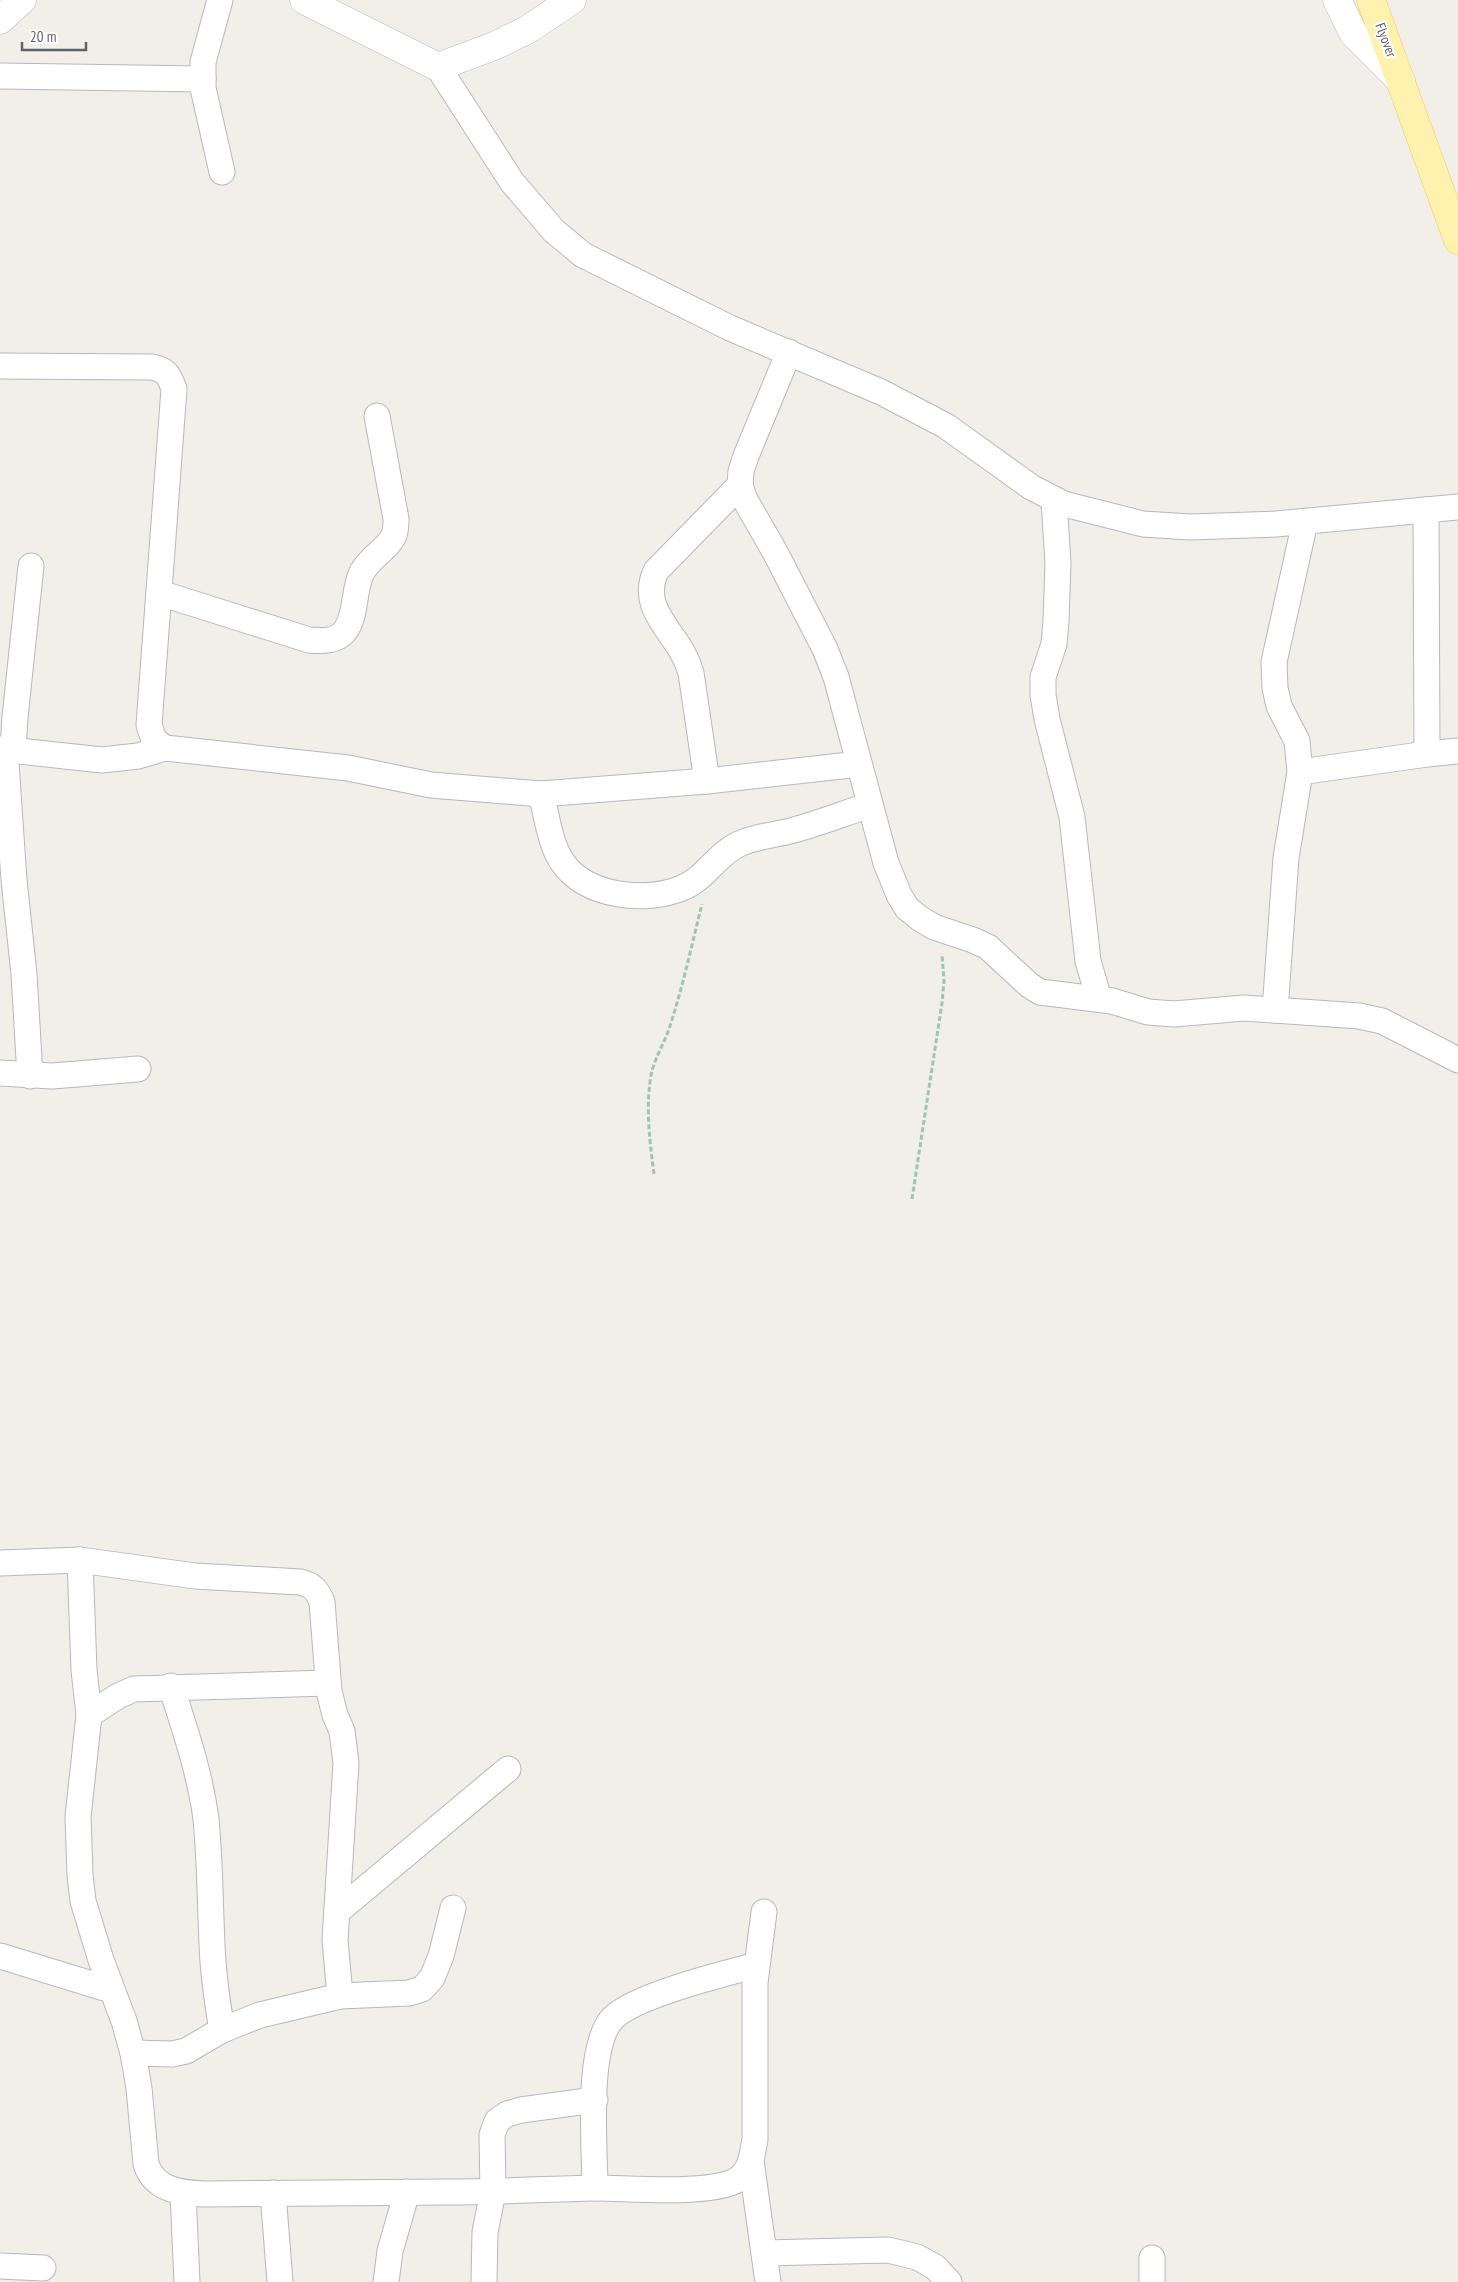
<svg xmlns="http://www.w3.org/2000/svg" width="1458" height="2282" viewBox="0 0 1458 2282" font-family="'PT Sans Narrow',sans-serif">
	<rect width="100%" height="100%" fill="#f1efe8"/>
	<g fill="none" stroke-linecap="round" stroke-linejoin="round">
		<g stroke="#b5b8bc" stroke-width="27">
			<g id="street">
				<path d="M220,0L203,62V88L222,172"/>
				<path d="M438,67L512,182L554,231L583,255L730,328L881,392L946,426L1031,487L1064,504L1143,524L1190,527L1276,524L1458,507"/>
				<path d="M0,76L203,79"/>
				<path d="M789,352L746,456L741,471L740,485L744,498L775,552L825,649L836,677L886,863L899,895L907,908L919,918L934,927L973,940L988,947L1029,985L1040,992L1112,1001L1148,1012L1174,1014L1244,1008L1359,1016L1382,1021L1458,1060"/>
				<path d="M0,366L151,367C166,369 169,375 174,389L149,725L154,740L165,748L348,768L431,785L541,794L707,781L859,764"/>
				<path d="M1054,500L1058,563L1056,621L1054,644L1043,677V695L1047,719L1072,817L1088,961L1099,999"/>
				<path d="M1426,510L1427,754"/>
				<path d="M160,593L309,640C322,641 336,642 345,631C357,615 353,590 362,572C370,557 389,548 394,535C396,530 396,524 396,519L377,416"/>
				<path d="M0,749L102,760L138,756L165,748"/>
				<path d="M5,749L14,880L24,974L30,1076"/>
				<path d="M13,749L15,717L31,566"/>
				<path d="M1300,772L1427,754L1458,751"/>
				<path d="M707,781L691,673C688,663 684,654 678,645C662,621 642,601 656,571L740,485"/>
				<path d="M541,794C547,816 550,845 563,863C587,897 646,903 682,888C705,879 717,854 739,844C756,836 776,835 794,830C820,823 845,813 870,805"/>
				<path d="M1275,1010L1286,858L1300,772L1297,741L1279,706L1275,688L1274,662L1305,522"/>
				<path d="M0,1073L52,1076L138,1069"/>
				<path d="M80,1560L84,1670L89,1715L78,1817L80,1875L83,1901L101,1960L124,2021L133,2053L139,2088L146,2164C154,2190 181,2193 204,2194C285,2193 366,2193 447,2192C497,2192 546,2189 595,2188C629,2188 706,2195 735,2181C751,2172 752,2156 755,2139V1983L764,1912"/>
				<path d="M0,1563L80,1560L195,1576L300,1582C313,1585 317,1590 322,1602L329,1691L335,1715L342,1731L346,1763L335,1940L340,1996"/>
				<path d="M171,1686C185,1730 200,1773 206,1819C210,1860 210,1902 212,1944C213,1973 217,2001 222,2030"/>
				<path d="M89,1715L118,1696L134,1689L328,1683"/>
				<path d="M337,1912L508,1769"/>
				<path d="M0,1956L111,1990"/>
				<path d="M133,2053L172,2054L186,2051L222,2030L260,2015L340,1996L409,1993L422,1989L432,1978L441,1956L453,1908"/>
				<path d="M751,2161L768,2282"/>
				<path d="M595,2188C595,2149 585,2044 614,2017C638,1995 723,1974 757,1965"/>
				<path d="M183,2193L187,2282"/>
				<path d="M273,2193L280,2282"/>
				<path d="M764,2253L888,2250L917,2257L935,2267L949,2282"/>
				<path d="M0,2266L43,2268"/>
				<path d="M386,2282L390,2251L407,2192"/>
				<path d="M484,2282L485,2232L493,2192L492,2135L497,2121L507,2114L521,2110L595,2100"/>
				<path d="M1152,2282V2258"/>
			</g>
		</g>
		<g stroke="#b6babf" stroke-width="29">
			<g id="secondary">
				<path d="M304,0L438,67L494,46L527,30L572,0"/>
				<path d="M1337,0L1353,33L1401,81"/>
				<path d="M0,20L22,0"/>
			</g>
		</g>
		<g stroke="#f2c960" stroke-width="29">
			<path id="primary" d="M1371,0L1458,240"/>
		</g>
		<g stroke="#9cc7a9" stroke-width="3" stroke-dasharray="5 2.5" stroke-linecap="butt">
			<path d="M654,1174C650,1143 646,1113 650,1082C652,1061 664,1045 670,1026C683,986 692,944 702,904"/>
			<path d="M912,1199L942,1003L944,981L942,954"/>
		</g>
		<use href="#street" stroke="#fff" stroke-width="25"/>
		<use href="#secondary" stroke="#fff" stroke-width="28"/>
		<use href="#primary" stroke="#fff2af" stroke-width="28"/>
	</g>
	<g text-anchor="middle" stroke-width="4" stroke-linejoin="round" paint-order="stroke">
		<g font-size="14" fill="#5f6368" stroke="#fff">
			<text transform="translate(1386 40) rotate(69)" y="5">Flyover</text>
		</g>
	</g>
	<path d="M22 42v8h64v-8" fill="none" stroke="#5f6368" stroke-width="2.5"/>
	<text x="30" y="42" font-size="15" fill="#5f6368" stroke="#ffffff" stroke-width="4" paint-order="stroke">20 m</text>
</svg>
